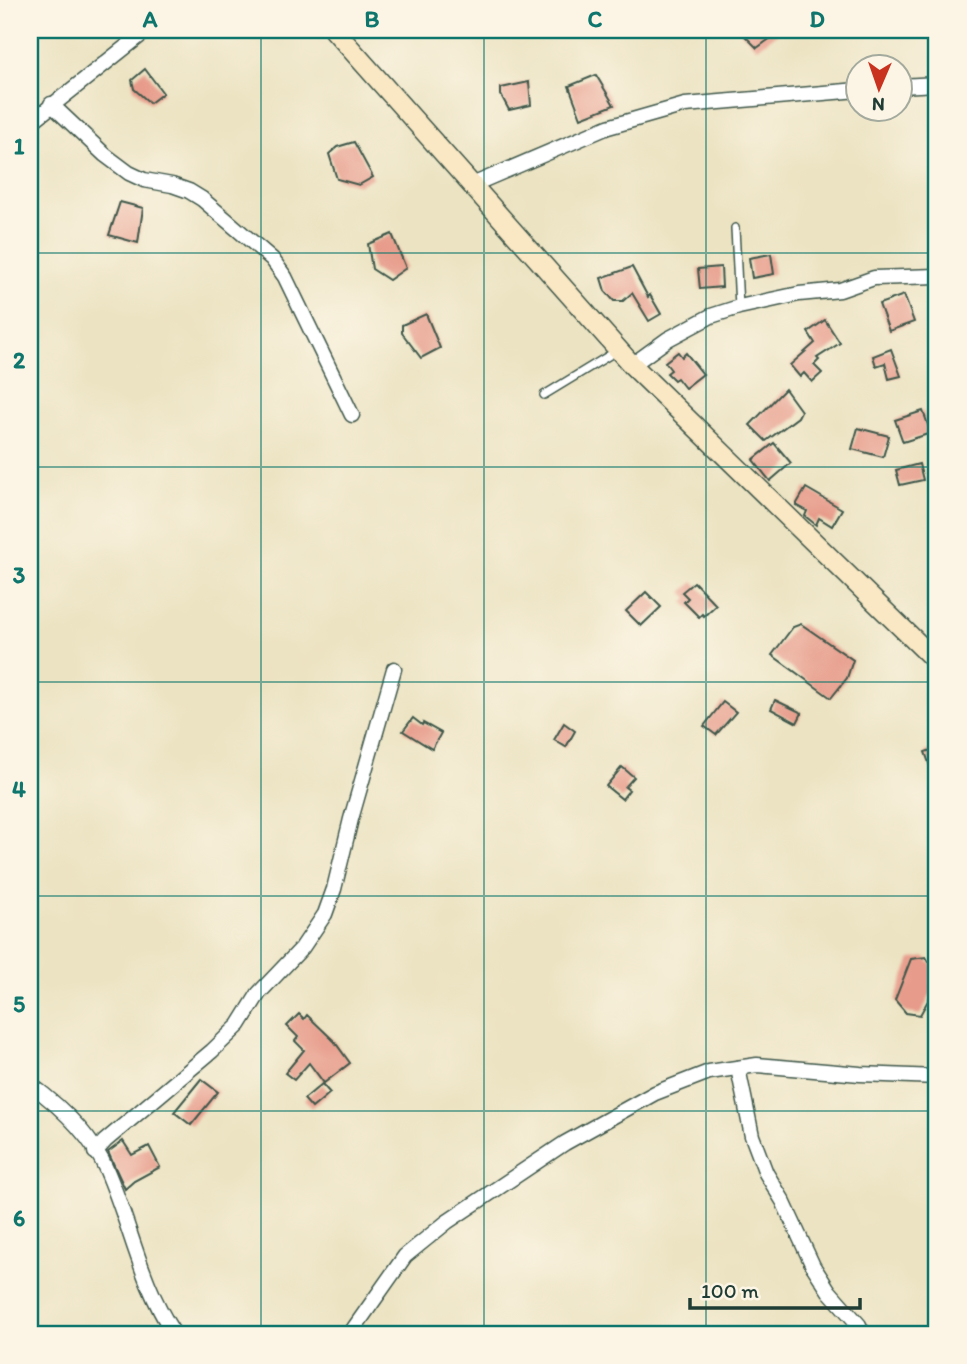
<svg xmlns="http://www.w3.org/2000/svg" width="967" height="1364" viewBox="0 0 967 1364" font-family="Itim,sans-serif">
	<rect width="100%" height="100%" fill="#fcf5e5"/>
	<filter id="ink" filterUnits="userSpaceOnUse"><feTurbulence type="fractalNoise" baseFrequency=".0143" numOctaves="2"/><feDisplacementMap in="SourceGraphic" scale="14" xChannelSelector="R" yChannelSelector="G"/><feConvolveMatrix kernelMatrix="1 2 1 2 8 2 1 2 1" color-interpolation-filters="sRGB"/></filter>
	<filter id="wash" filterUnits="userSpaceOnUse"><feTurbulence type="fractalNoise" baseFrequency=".00686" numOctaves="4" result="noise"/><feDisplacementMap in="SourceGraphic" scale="28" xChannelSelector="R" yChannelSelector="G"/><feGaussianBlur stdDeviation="1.57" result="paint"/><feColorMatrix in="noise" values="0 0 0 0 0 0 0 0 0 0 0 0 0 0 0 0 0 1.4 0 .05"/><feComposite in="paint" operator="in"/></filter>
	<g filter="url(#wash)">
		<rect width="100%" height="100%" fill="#ece3c2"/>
		<g id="blocks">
			<g fill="#e79b8a">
				<path d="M739,30H782L757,48Z"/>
				<path d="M145,69L163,93L150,103L134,89L132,80Z"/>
				<path d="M596,75L614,105L581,118L569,86Z"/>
				<path d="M529,82L531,105L509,110L501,95V88Z"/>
				<path d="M354,142L373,177L359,185L337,179L329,154L337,147Z"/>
				<path d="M120,202L143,208L138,243L109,235Z"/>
				<path d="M392,234L406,268L389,280L372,269L368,244Z"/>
				<path d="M771,254L774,274L752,278L749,258Z"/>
				<path d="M632,267L648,297L650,295L661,314L649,321L632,293L623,301H614L605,291L601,278Z"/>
				<path d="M721,267L722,287L700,289L698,269Z"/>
				<path d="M904,295L914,322L889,331L879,304Z"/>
				<path d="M426,314L440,348L421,358L402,333V325Z"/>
				<path d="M825,320L840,343L817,358L819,360L814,365L822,373L812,382L804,373L800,377L790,365L815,343L808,332Z"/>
				<path d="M891,349L901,376L889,379L885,363L876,366L873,356Z"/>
				<path d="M678,352L682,357L686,353L703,374L685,388L677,378L674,380L667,373L671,370L665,362Z"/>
				<path d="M785,389L801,411L798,417L766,441L750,425Z"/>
				<path d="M923,411L931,433L903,442L895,420Z"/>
				<path d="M858,428L889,436L883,457L852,449Z"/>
				<path d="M774,443L791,463L770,481L753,460Z"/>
				<path d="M919,464L923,480L900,485L896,470Z"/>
				<path d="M806,488L842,509L832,526L819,518L816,525L805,516L807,511L796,505Z"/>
				<path d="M694,582L716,605L704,616L702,614L699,617L684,602L688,598L682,592Z"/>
				<path d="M646,592L661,607L641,626L626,611Z"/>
				<path d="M801,624L853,660L847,678L831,698L772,655L793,627Z"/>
				<path d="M775,700L802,713L797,723L771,709Z"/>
				<path d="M723,702L736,712L716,735L704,726Z"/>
				<path d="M413,718L422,725L423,723L441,733L432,749L403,731Z"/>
				<path d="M564,723L575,731L566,747L554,740Z"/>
				<path d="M937,748V782H936L925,752Z"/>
				<path d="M622,767L634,777L625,787L629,790L622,799L606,786Z"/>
				<path d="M926,957L929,962L937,966L931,980L936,986L920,1015L906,1013L895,1000L911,959Z"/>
				<path d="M299,1014L304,1019L307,1015L334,1041L350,1063L324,1083L309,1063L294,1080L285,1073L304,1050L295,1041L298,1037L287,1026Z"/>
				<path d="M201,1079L218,1092L191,1125L174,1112Z"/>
				<path d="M322,1084L330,1093L312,1108L304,1099Z"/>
				<path d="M123,1141L132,1155L149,1146L160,1167L134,1181L125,1189L108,1152Z"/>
			</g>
		</g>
	</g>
	<g filter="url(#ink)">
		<use href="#blocks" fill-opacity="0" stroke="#3e5649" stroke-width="2"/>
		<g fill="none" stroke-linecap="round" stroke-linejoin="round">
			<g stroke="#3e5649" stroke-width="10">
				<g id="lane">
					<path d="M735,228L739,307"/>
					<path d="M544,395L618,350"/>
				</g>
			</g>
			<g stroke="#3e5649" stroke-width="17">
				<g id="street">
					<path d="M900,86L937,84"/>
					<path d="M51,104L105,155L129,173L144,180L172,185L189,191L202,199L272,259L285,277L352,415"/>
					<path d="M30,123L147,30"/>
					<path d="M472,185L608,127L685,105L858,90"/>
					<path d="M632,365L668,339L711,316L739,307L799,294L840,290L874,278L937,276"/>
					<path d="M738,1068L752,1136L766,1173L783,1201L813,1266L829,1291L859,1325L863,1334"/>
					<path d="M30,1084C60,1106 92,1136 107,1171C131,1226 140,1282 174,1334"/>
					<path d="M95,1152L105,1141L212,1051L239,1025L259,993L302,948L325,914L334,889L351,819L394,669"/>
					<path d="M350,1334L405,1256L447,1222L565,1143L655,1093L709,1072L757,1065L860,1074L937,1077"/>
				</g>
			</g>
			<g stroke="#3e5649" stroke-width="22">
				<path id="secondary" d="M334,30L632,365L937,662"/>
			</g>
			<use href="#lane" stroke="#fff" stroke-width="7"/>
			<use href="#street" stroke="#fff" stroke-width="14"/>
			<use href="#secondary" stroke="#fae7c3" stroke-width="19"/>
		</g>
	</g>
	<path fill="none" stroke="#0f766e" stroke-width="2" stroke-opacity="0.55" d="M261,30V1334M484,30V1334M706,30V1334M30,253H937M30,467H937M30,682H937M30,896H937M30,1111H937"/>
	<rect width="967" height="1364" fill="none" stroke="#fcf5e5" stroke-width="77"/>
	<g transform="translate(879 88) rotate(182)"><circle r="33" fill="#fcf5e5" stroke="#a4ab9e" stroke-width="2"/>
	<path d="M0-5L12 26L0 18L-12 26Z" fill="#c8321e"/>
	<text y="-10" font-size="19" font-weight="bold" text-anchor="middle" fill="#1f3d34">N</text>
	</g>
	<path d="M690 1298v10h170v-10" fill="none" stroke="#1f3d34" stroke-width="3.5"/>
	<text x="701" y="1298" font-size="21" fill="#1f3d34" stroke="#fcf5e5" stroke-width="5" paint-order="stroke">100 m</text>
	<rect x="38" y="38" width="890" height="1288" fill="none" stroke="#0f766e" stroke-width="2.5"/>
	<g font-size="23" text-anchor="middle" font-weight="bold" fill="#0f766e">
		<text x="150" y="27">A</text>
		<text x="372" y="27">B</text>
		<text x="595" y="27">C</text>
		<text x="817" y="27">D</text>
		<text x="19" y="154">1</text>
		<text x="19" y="368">2</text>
		<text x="19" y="583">3</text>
		<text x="19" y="797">4</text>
		<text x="19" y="1012">5</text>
		<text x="19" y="1226">6</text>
	</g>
</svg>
